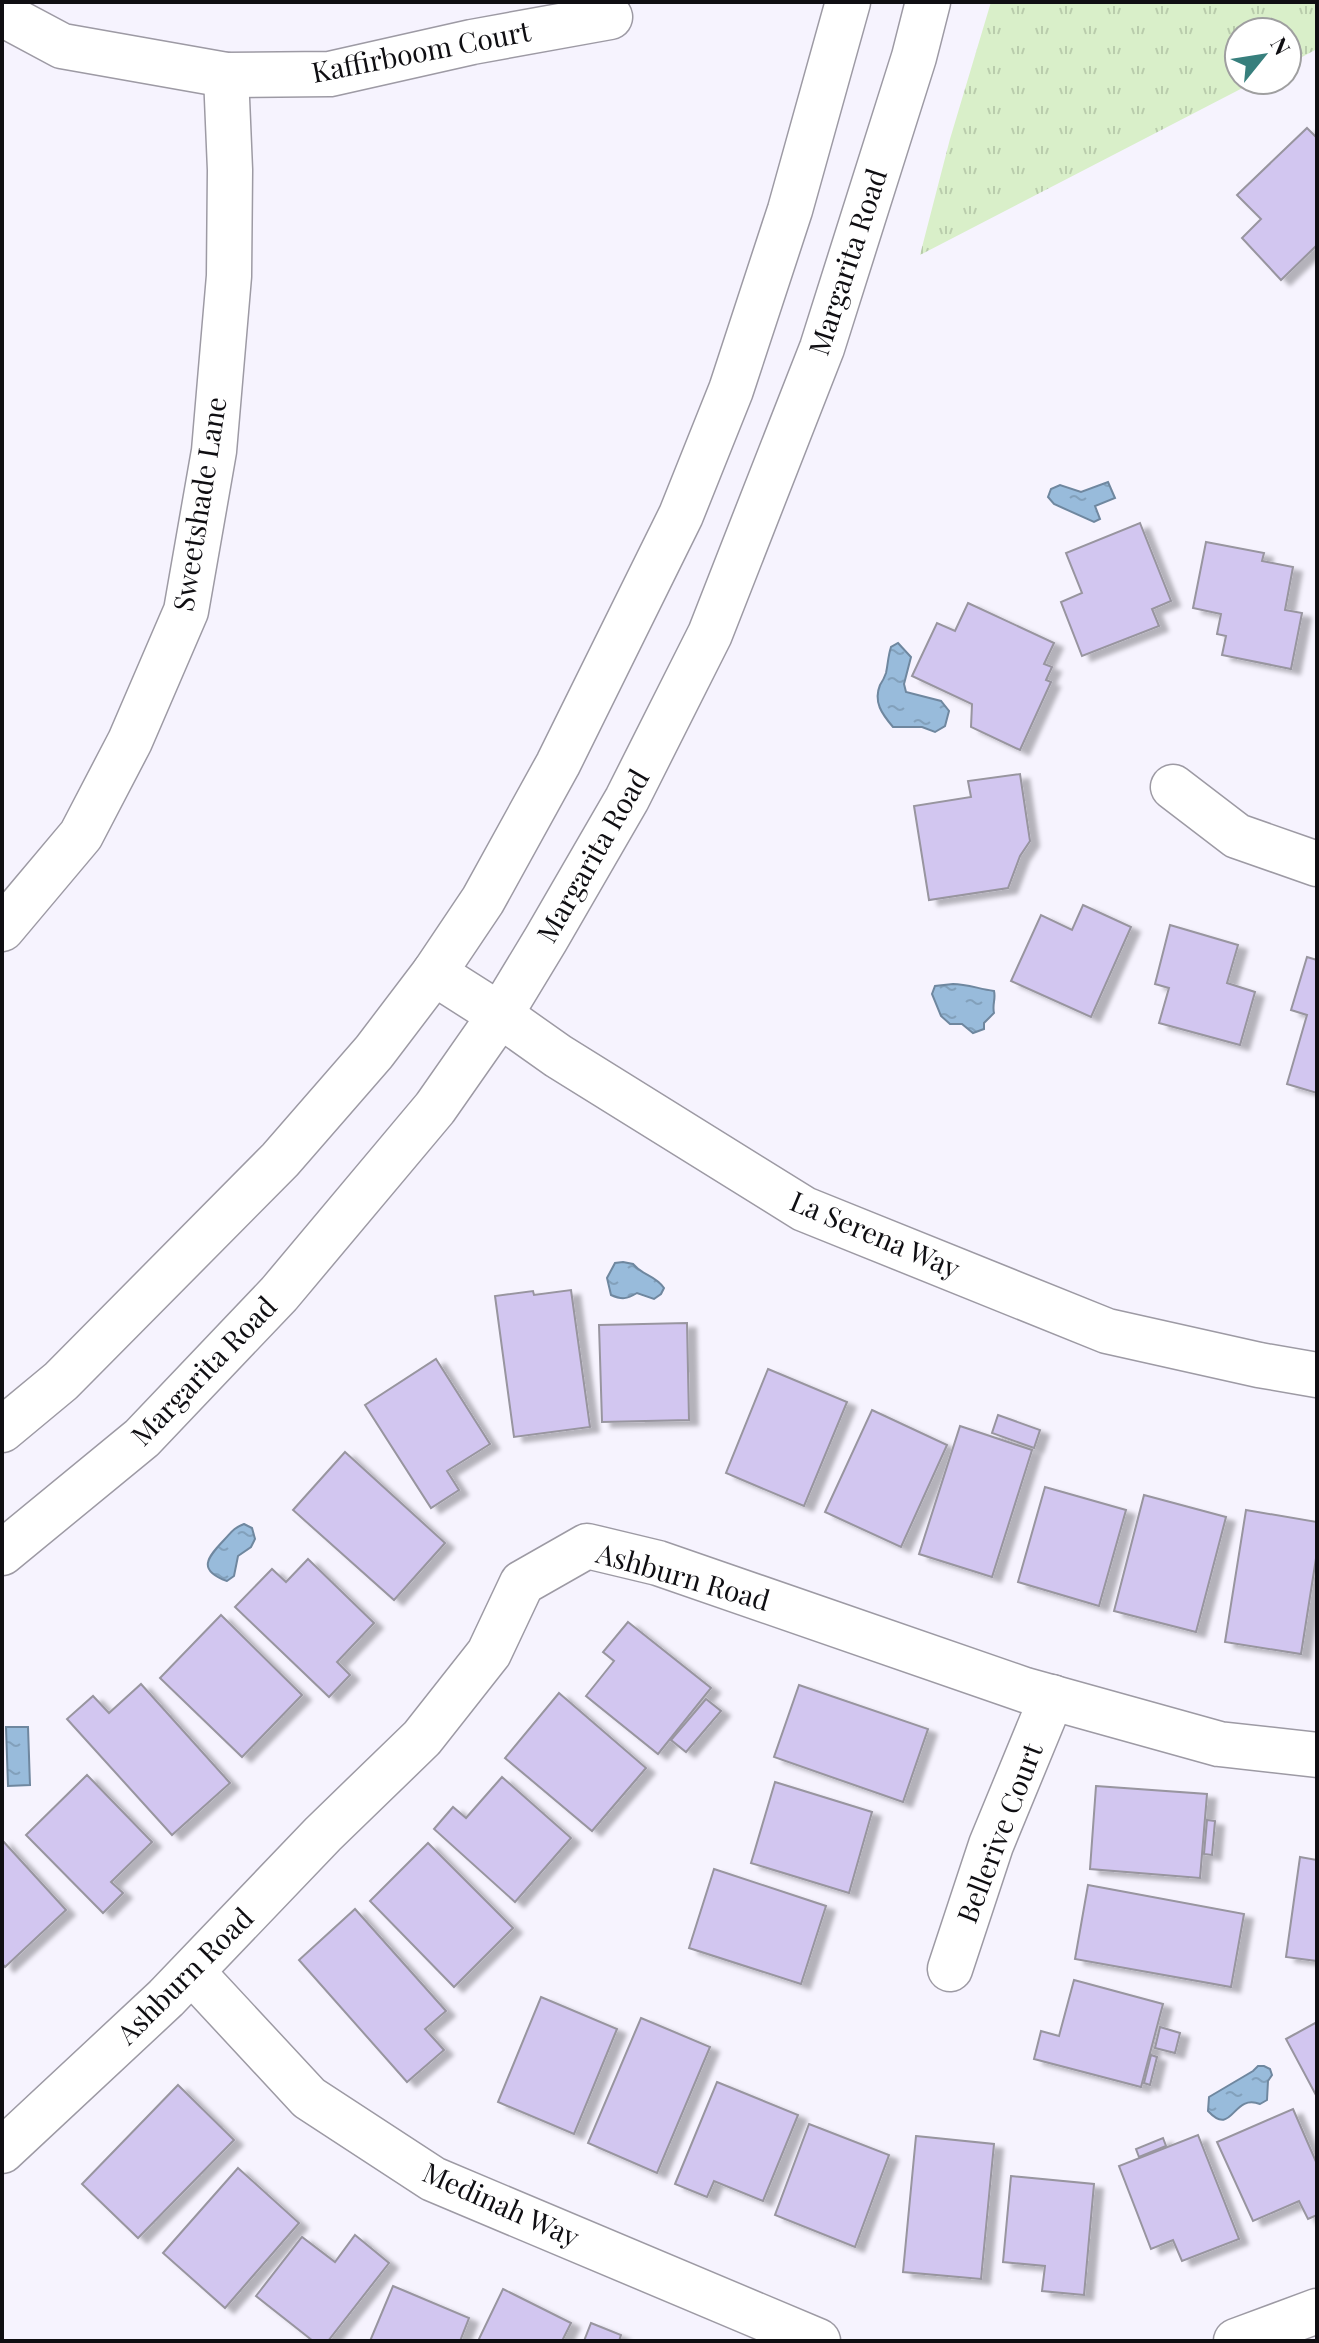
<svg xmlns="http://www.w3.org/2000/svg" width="1319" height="2343" viewBox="0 0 1319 2343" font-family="'Playfair Display',serif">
	<defs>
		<pattern id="grass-tufts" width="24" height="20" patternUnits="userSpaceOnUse" patternTransform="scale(2)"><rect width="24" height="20" fill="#d9efc9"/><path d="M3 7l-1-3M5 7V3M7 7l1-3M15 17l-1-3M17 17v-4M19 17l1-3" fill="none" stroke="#b9ccac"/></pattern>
		<pattern id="water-ripples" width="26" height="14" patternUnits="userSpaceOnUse" patternTransform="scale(2)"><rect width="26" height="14" fill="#98bbdb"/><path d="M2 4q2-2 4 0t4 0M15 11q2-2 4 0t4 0" fill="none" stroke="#82a0bb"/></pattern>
		<filter id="shadow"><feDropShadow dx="9" dy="5" stdDeviation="2" flood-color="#0004"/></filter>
	</defs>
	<rect width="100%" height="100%" fill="#f6f3fe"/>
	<path fill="url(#grass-tufts)" d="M991,2H1317V49L1287,65V32H1239V80H1258L920,255L950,139Z"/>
	<g fill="url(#water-ripples)" stroke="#6f879f" stroke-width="2">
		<path d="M1108,482L1115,498L1095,506L1100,519L1094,522L1054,504L1048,497L1051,489L1060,485L1081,492Z"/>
		<path d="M898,643L911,657L904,684L906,692L941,701L949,711L945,726L935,732L922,727H893C882,714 873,702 880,685C882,682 885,676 886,673C888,664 888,656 891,647Z"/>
		<path d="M953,984C967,984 979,989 994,991C996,999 992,1004 994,1013L984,1023V1029L973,1033L962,1024H950L941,1016L932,994L935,986Z"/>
		<path d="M623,1262L633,1264C643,1276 655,1275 664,1288L661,1294L654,1299L637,1293C627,1299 622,1300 611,1295L607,1278L615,1263Z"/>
		<path d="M244,1524L252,1528L255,1539L251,1547L238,1556L234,1576L227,1581C197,1570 207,1558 224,1540C231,1533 233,1528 244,1524Z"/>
		<path d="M6,1727H28L30,1785L8,1786Z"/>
		<path d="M1258,2066H1264L1270,2069L1272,2075L1268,2081L1267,2100L1260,2104C1232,2093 1233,2138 1208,2111L1209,2097L1253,2071Z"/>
	</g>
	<g fill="#d2c6f0" stroke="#98959f" stroke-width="2" filter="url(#shadow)">
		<path d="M1307,128L1317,138V245L1281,280L1242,238L1261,219L1237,195Z"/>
		<path d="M1140,523L1171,601L1152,609L1159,626L1082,656L1061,602L1082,593L1066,553Z"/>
		<path d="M1206,542L1264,553L1262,561L1293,567L1285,610L1302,613L1291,669L1222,655L1226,636L1217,634L1221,614L1193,608Z"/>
		<path d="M968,603L1054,643L1044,664L1052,667L1046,680L1051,682L1020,750L971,727L972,704L912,676L937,623L955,631Z"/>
		<path d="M1020,774L1030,841L1020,856L1008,888L929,900L914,806L971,797L968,781Z"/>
		<path d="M1083,905L1131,927L1091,1017L1011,981L1041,915L1072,930Z"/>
		<path d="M1170,925L1238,945L1227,983L1255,992L1240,1045L1159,1023L1169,988L1155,984Z"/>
		<path d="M1307,957L1317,960V1093L1287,1084L1307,1015L1291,1010Z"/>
		<path d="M571,1290L590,1427L514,1437L495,1296L533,1291L534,1295Z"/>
		<path d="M687,1323L689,1420L602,1422L599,1325Z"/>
		<path d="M436,1359L490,1444L447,1471L459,1490L431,1508L365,1405Z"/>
		<path d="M768,1369L847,1402L804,1506L726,1473Z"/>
		<path d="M872,1410L947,1445L901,1547L825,1512Z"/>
		<path d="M998,1415L1040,1430L1034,1448L992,1433Z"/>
		<path d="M960,1426L1032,1450L992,1577L919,1554Z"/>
		<path d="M345,1452L445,1543L394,1600L293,1510Z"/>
		<path d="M1045,1487L1126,1510L1099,1606L1018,1582Z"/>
		<path d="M1144,1495L1226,1517L1196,1632L1114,1611Z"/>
		<path d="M1246,1510L1317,1522V1552L1301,1654L1225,1642Z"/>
		<path d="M308,1559L374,1623L337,1662L350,1675L329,1697L235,1607L272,1569L286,1582Z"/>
		<path d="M221,1615L302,1695L242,1757L160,1678Z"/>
		<path d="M628,1622L711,1688L658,1754L586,1696L614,1661L603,1652Z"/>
		<path d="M141,1684L230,1783L172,1835L67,1719L93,1696L109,1713Z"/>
		<path d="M799,1685L928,1729L903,1802L774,1757Z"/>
		<path d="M559,1693L646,1768L592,1831L505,1758Z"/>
		<path d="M706,1699L721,1711L686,1752L671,1740Z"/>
		<path d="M87,1775L152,1842L111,1882L123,1893L103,1913L26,1835Z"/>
		<path d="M502,1777L571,1838L515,1902L434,1829L453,1807L466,1818Z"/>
		<path d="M775,1782L872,1812L849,1893L751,1863Z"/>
		<path d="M1096,1786L1207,1794L1200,1878L1090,1869Z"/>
		<path d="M1207,1820L1215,1821L1212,1855L1204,1854Z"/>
		<path d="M2,1840L66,1910L5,1967L2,1963Z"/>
		<path d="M428,1843L513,1928L454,1987L370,1901Z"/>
		<path d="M1300,1857L1317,1860V1961L1286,1957Z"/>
		<path d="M714,1869L826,1906L801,1984L689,1948Z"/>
		<path d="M1088,1885L1244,1914L1231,1987L1075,1959Z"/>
		<path d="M355,1909L446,2011L425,2029L444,2050L407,2082L299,1960Z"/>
		<path d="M1074,1980L1163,2004L1141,2087L1034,2059L1041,2031L1059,2036Z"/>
		<path d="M541,1997L617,2029L574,2134L498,2102Z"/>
		<path d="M641,2018L710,2047L657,2173L588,2143Z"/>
		<path d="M1317,2022V2097L1286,2039Z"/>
		<path d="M1160,2027L1180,2033L1175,2053L1155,2048Z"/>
		<path d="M1151,2055L1157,2057L1150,2085L1144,2083Z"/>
		<path d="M717,2082L798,2115L763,2201L714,2181L707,2197L675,2184Z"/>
		<path d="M178,2085L234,2140L138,2238L82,2184Z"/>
		<path d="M1293,2109L1317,2164V2215L1308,2219L1299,2201L1253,2221L1217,2142Z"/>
		<path d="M809,2124L889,2155L855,2247L775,2215Z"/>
		<path d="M1198,2135L1239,2239L1182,2261L1173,2240L1151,2249L1119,2166Z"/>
		<path d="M916,2136L994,2144L981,2279L903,2272Z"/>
		<path d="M1163,2138L1166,2146L1139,2157L1136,2149Z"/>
		<path d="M238,2168L299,2223L225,2308L163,2253Z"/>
		<path d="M1011,2176L1094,2184L1084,2295L1042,2291L1045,2266L1003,2262Z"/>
		<path d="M355,2235L389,2263L328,2341H313L256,2296L302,2237L335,2262Z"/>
		<path d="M393,2286L469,2318L460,2341H370Z"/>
		<path d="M503,2289L571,2323L562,2341H478Z"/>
		<path d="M591,2323L621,2335L619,2341H584Z"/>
	</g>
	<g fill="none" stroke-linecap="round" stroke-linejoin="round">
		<g stroke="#9d9aa4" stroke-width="47">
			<g id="minor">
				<path d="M2,14L62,46L226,75L330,74L472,42L610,17"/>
				<path d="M1173,787L1237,836L1317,864"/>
				<path d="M2,929L81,835L130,741L186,611L214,451L229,276L230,170L226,75"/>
				<path d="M950,1969L991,1845L1052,1697"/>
				<path d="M192,1972L309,2098L433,2179L818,2341"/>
				<path d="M2,2151L166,1998L323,1834L422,1738L489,1653L522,1583L587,1546L658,1563L1025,1690L1219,1744L1317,1755"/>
				<path d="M1236,2341L1317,2311"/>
			</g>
		</g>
		<g stroke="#9d9aa4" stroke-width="47">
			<g id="major">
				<path d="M434,973L500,1015L558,1056L804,1209L1107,1331L1259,1365L1317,1375"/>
				<path d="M2,1430L61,1381L280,1160L374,1052L434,973L483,900L558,764L681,515L731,390L790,210L848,2"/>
				<path d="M2,1553L142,1438L279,1294L435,1108L500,1015L546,939L627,799L710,634L822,348L914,57L928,2"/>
			</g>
		</g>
		<use href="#minor" stroke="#fff" stroke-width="44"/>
		<use href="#major" stroke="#fff" stroke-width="44"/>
	</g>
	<g text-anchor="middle" stroke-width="8" stroke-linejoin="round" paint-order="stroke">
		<g font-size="28" fill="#0f0e12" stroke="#fff">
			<text transform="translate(421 52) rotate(-11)" y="10">Kaffirboom Court</text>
			<text transform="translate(848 262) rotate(-72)" y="10">Margarita Road</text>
			<text transform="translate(200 504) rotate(-81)" y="10">Sweetshade Lane</text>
			<text transform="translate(593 856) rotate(-60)" y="10">Margarita Road</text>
			<text transform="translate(875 1235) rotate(23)" y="10">La Serena Way</text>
			<text transform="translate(204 1371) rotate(-46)" y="10">Margarita Road</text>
			<text transform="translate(683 1577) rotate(16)" y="10">Ashburn Road</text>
			<text transform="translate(1000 1833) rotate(-69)" y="10">Bellerive Court</text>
			<text transform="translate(185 1976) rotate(-45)" y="10">Ashburn Road</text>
			<text transform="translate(501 2205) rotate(24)" y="10">Medinah Way</text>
		</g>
	</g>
	<rect width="1319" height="2343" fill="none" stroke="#0f0e12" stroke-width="8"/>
	<g transform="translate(1263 56) rotate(60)"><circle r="38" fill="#ffffff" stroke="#9f9fa0" stroke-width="2"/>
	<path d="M0-6L14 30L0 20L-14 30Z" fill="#377f7d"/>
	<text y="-12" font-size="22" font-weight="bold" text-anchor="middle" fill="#0f0e12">N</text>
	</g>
</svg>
